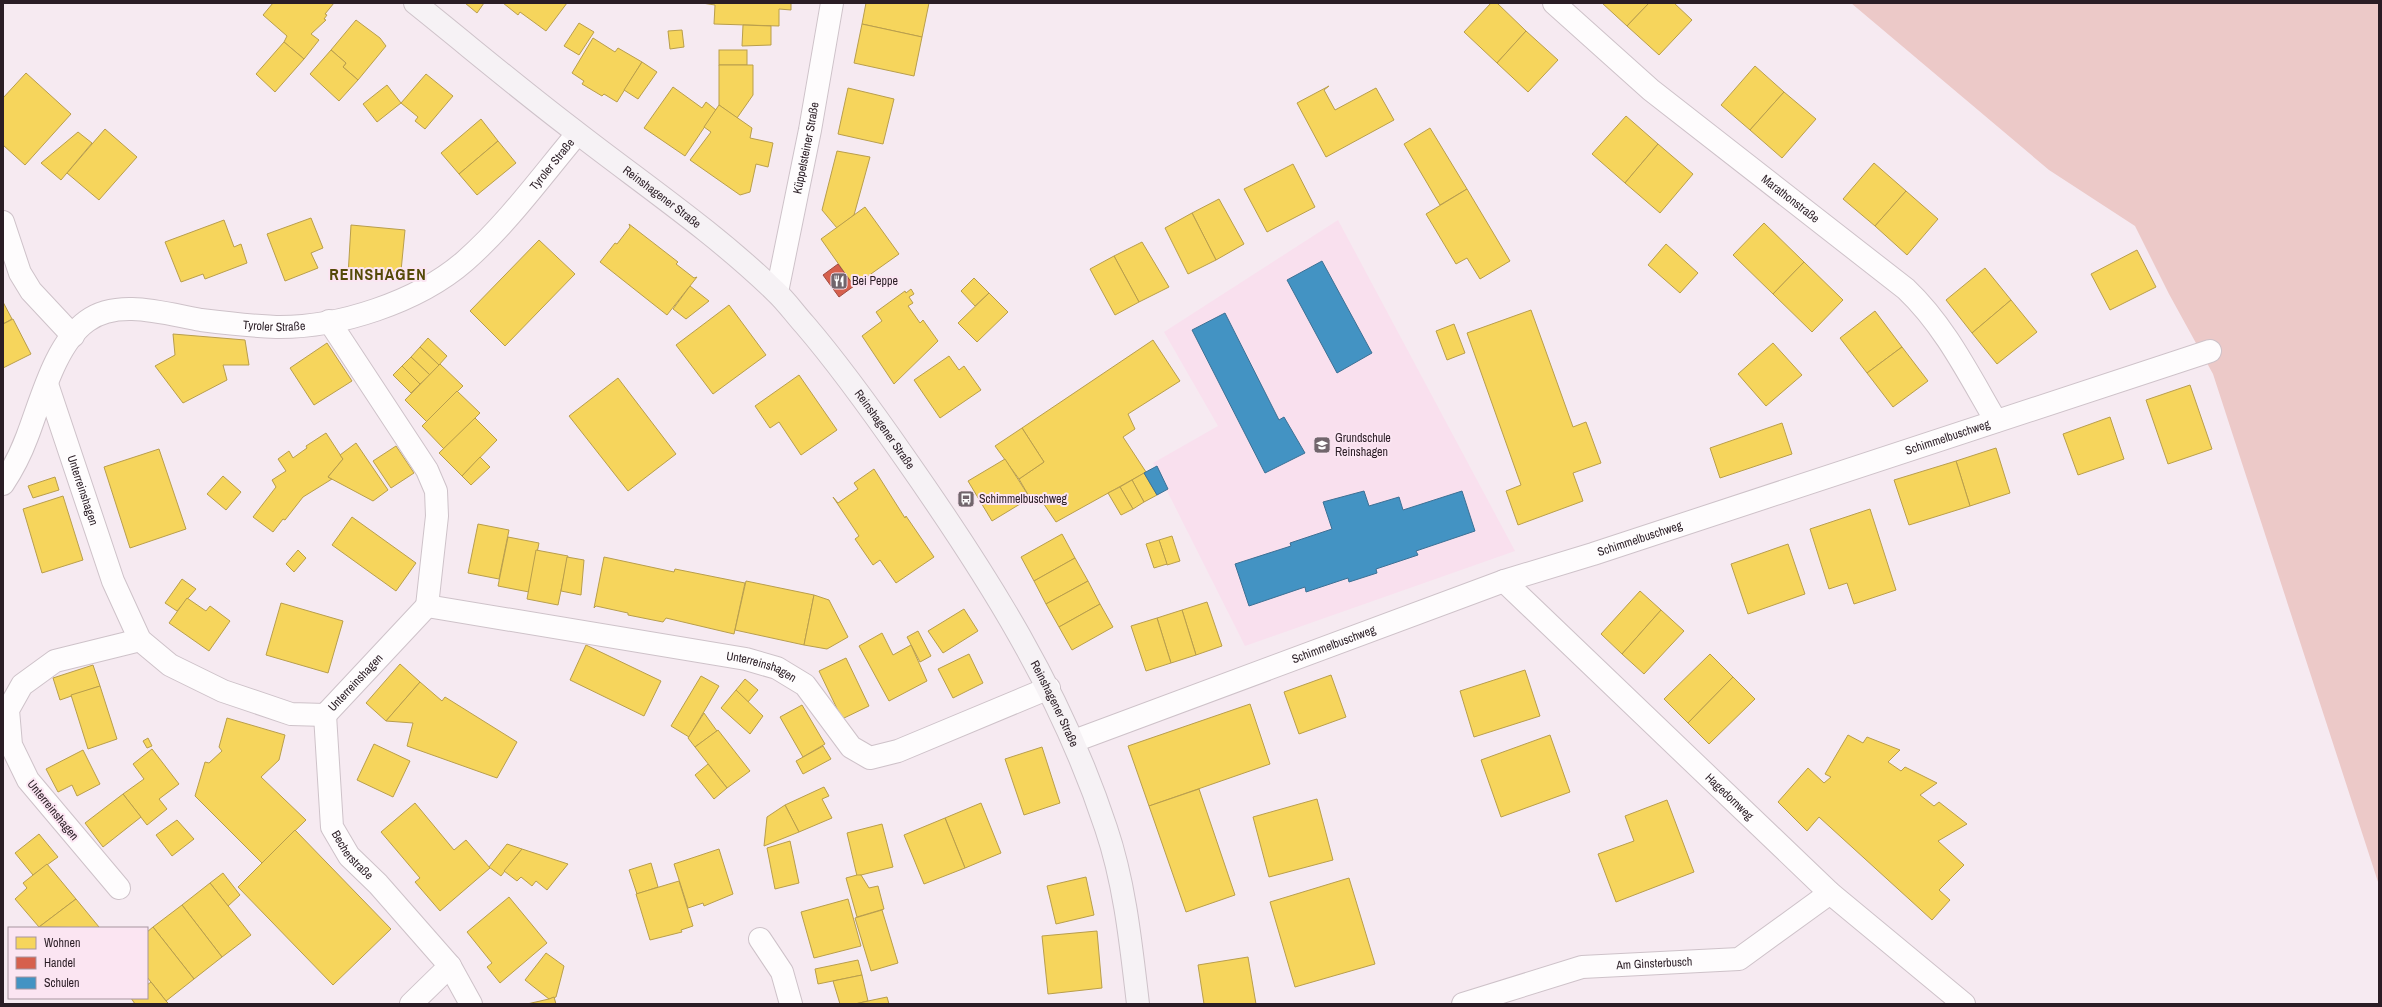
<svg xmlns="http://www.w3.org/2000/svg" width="2382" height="1007" viewBox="0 0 2382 1007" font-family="'Archivo Narrow',sans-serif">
	<rect width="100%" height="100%" fill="#f6eaf1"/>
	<path fill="#f9e0ee" d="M1338,220L1515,551L1245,646L1153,463L1218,426L1164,332Z"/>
	<path fill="#ecc9c8" d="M1851,3H2379V885L2213,374L2169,294L2135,226L2049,170Z"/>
	<g fill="#f6d55c" stroke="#b99e4c">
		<path d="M273,3H334L325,14L327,15L324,19L326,20L311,34L319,40L304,59L284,42L287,36L263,15Z"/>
		<path d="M465,3H484L477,13Z"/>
		<path d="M503,3H567L546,31L520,12L518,15Z"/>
		<path d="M702,3H791V10L779,9V26L714,24L715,5Z"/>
		<path d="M866,3H929L922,37L862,24Z"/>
		<path d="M1491,3H1497L1526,31L1497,63L1464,32Z"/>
		<path d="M1602,3H1649L1627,26Z"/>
		<path d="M1649,3H1674L1692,20L1659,55L1627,26Z"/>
		<path d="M356,20L380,38L386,46L358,80L343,67L346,63L331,50Z"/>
		<path d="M579,23L594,32L579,55L564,46Z"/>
		<path d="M862,24L922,37L914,76L854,63Z"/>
		<path d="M743,25L771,26V45L742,46Z"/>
		<path d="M682,30L684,47L670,49L668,31Z"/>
		<path d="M1526,31L1558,60L1528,92L1497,63Z"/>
		<path d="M593,38L615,52L618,48L642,62L617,102L604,94L602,96L582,84L584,81L572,73Z"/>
		<path d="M284,42L304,59L275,92L256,74Z"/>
		<path d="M331,50L346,63L343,67L358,80L339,101L310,74Z"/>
		<rect x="719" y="50" width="28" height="15"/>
		<path d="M642,62L657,72L638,99L624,90Z"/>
		<path d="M719,65H753V95L737,118L719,105Z"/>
		<path d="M1755,66L1784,92L1750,130L1721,105Z"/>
		<path d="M26,73L71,114L25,165L3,145V98Z"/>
		<path d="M426,74L453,96L425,129L415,121L418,117L401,103Z"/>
		<path d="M387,85L401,103L377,122L363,104Z"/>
		<path d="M1329,86L1324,90L1335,110L1376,88L1394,120L1326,157L1297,103Z"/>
		<path d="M673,87L702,108L706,102L716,110L685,156L644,128Z"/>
		<path d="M848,88L894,99L883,144L838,134Z"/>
		<path d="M1784,92L1816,119L1782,158L1750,130Z"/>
		<path d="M719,105L752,128L750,138L773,143L768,167L756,164L750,192L740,195L690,160L711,132L704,127Z"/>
		<path d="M1626,116L1658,144L1625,183L1592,154Z"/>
		<path d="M481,119L498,141L459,174L441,153Z"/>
		<path d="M1430,128L1467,189L1440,205L1404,144Z"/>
		<path d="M105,129L137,157L99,200L67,173Z"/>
		<path d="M78,132L92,143L61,180L41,163Z"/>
		<path d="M498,141L516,163L477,195L459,174Z"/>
		<path d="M1658,144L1693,174L1660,213L1625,183Z"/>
		<path d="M837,151L870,157L854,215L837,228L822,210Z"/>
		<path d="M1874,163L1906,191L1875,226L1843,199Z"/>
		<path d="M1293,164L1315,207L1267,232L1244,189Z"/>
		<path d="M1467,189L1510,261L1480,279L1467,258L1456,264L1426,214Z"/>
		<path d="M1906,191L1938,219L1907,255L1875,226Z"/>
		<path d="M1219,199L1244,244L1216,260L1192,213Z"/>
		<path d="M865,207L899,254L854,286L821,239Z"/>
		<path d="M1192,213L1216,260L1188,274L1165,228Z"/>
		<path d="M311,218L323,248L311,253L318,268L285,281L267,234Z"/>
		<path d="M224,220L234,247L241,244L247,263L205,279L203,274L181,282L165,242Z"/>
		<path d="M1764,223L1804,262L1773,294L1733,255Z"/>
		<path d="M629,224L678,262L676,264L694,278L697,277L667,315L600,262L615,243L617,244L630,227Z"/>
		<path d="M351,225L405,230L401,271L387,272V279L348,276Z"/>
		<path d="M539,240L575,274L505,346L470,311Z"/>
		<path d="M1142,242L1169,287L1139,302L1114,256Z"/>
		<path d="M1666,244L1698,273L1680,293L1648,265Z"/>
		<path d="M2137,250L2156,287L2110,310L2091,274Z"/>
		<path d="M1114,256L1139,302L1115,315L1090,269Z"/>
		<path d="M1804,262L1843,300L1812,332L1773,294Z"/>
		<path d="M1985,268L2011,300L1972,333L1946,300Z"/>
		<path d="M974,278L989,293L975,306L961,291Z"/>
		<path d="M690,286L709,301L686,319L673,309Z"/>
		<path d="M911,289L914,294L909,297L913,303L908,306L920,323L923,320L938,341L894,384L862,336L882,321L876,312L905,291L906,293Z"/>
		<path d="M989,293L1008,312L977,342L958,323Z"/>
		<path d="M2011,300L2037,332L1997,364L1972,333Z"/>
		<path d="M3,302L12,319L3,324Z"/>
		<path d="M729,305L766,355L713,394L676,345Z"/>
		<path d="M1531,310L1573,427L1586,422L1601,463L1573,473L1583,501L1518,525L1506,491L1521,485L1467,333Z"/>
		<path d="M1875,311L1902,347L1867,373L1840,338Z"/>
		<path d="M13,319L31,354L3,368V324Z"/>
		<path d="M1454,324L1465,353L1447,360L1436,331Z"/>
		<path d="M173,334L245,340L249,365H223L227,380L183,403L155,366L175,355Z"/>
		<path d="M428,338L447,356L439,365L420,347Z"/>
		<path d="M1153,340L1180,381L1128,414L1135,429L1123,437L1146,472L1056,522L1037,494L1030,498L1019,479L1044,462L1022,428Z"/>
		<path d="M327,343L352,381L314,405L290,368Z"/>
		<path d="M1773,343L1802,375L1766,406L1738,374Z"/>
		<path d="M420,347L439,365L430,375L411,357Z"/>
		<path d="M1902,347L1928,381L1893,407L1867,373Z"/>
		<path d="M949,356L959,370L964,366L981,390L940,418L914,380Z"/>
		<path d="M411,357L430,375L420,384L402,366Z"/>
		<path d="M440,364L463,386L427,422L405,400Z"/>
		<path d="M402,366L420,384L411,393L393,375Z"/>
		<path d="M799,375L837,430L801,455L779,422L770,428L755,406Z"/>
		<path d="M618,378L676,454L628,491L569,416Z"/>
		<path d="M2190,385L2212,449L2168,464L2146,400Z"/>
		<path d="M457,391L480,413L444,449L422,426Z"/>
		<path d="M2110,417L2124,459L2078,475L2063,434Z"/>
		<path d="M475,418L497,440L462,476L439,453Z"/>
		<path d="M1782,423L1792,454L1720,478L1710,448Z"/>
		<path d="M1022,428L1044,462L1019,479L995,446Z"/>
		<path d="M326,433L343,459L328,477L332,479L303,497L285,520L283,519L273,532L253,517L276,487L272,480L286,471L278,459L289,451L293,458L307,448L306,446Z"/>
		<path d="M356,443L388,490L373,501L328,477L343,459L340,455Z"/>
		<path d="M396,446L414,473L391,488L373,461Z"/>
		<path d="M1996,448L2010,493L1970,506L1956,461Z"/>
		<path d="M159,449L186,529L130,548L104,467Z"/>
		<path d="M480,457L490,467L471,485L462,476Z"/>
		<path d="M1005,459L1030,498L992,521L968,481Z"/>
		<path d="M1956,461L1970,506L1909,525L1894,480Z"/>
		<path d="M874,469L905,518L906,516L934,557L896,583L880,560L873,565L855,539L859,536L833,497L838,503L858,489L854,483Z"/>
		<path d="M1144,473L1157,495L1144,502L1132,480Z"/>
		<path d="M223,476L241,492L226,510L207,494Z"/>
		<path d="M55,477L59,490L33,498L28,486Z"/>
		<path d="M1132,480L1144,502L1133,509L1120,487Z"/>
		<path d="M1120,487L1133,509L1121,515L1108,493Z"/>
		<path d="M63,496L83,560L42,573L23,509Z"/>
		<path d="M1870,509L1896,590L1854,604L1847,583L1829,589L1810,529Z"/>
		<path d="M352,517L416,563L396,591L332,545Z"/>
		<path d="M478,524L509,530L499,579L468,573Z"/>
		<path d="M1062,534L1075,558L1034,581L1021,557Z"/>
		<path d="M1172,536L1180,561L1167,565L1159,540Z"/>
		<path d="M508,537L539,543L529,592L498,586Z"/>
		<path d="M1159,540L1167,564L1154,568L1146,544Z"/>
		<path d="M1788,544L1805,594L1748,614L1731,564Z"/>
		<path d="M298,550L306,558L294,572L286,564Z"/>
		<path d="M536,550L568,556L558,605L527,599Z"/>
		<path d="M567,557L584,560L581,595L561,591Z"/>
		<path d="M604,557L674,572L675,569L745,583L734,634L666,618L663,622L628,615V613L596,606L594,608Z"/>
		<path d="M1075,558L1088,581L1046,604L1034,581Z"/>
		<path d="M182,579L196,589L177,611L165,603Z"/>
		<path d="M746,581L814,595L804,645L735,630Z"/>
		<path d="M1088,581L1100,604L1059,627L1046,604Z"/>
		<path d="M1640,591L1661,610L1622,654L1601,634Z"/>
		<path d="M814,595L829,600L848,637L827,649L804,645Z"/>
		<path d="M187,598L206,611L210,606L230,621L209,651L169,623Z"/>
		<path d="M1207,602L1222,646L1196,655L1182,610Z"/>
		<path d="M281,603L343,621L328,673L266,655Z"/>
		<path d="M1100,604L1113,627L1072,650L1059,627Z"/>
		<path d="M964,609L978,631L943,653L928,631Z"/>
		<path d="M1182,610L1196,655L1171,663L1157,618Z"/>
		<path d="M1661,610L1684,631L1644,674L1622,654Z"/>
		<path d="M1157,618L1171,663L1146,671L1131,626Z"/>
		<path d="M918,631L931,656L920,662L907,637Z"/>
		<path d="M882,633L893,655L911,645L927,681L889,701L859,646Z"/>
		<path d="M586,645L661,681L644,716L570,680Z"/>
		<path d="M969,654L983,683L953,698L938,669Z"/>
		<path d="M1710,654L1733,677L1688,723L1664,699Z"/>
		<path d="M846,658L869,706L842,719L819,671Z"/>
		<path d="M400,664L420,682L386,721L366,703Z"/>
		<path d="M93,665L100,686L60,700L53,678Z"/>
		<path d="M1525,670L1540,716L1474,737L1460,691Z"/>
		<path d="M1331,675L1346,717L1299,734L1284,692Z"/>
		<path d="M701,676L719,686L689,737L671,726Z"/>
		<path d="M1733,677L1755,699L1709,744L1688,723Z"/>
		<path d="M745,679L758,690L748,702L736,690Z"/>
		<path d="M420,682L442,701L445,697L517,742L497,778L407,746L413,723L386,721Z"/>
		<path d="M100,686L117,739L88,749L71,695Z"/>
		<path d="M736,690L763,716L750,734L721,708Z"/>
		<path d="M1250,704L1270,764L1149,806L1128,746Z"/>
		<path d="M802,705L825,744L803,757L780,717Z"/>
		<path d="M704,713L717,731L695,747L688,738Z"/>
		<path d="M227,718L285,735L279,760L261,777L306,820L262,863L195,796L205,762L209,763L222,751L219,747Z"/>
		<path d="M718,730L750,771L727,788L695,747Z"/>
		<path d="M1550,735L1570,792L1501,817L1481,760Z"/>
		<path d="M1848,735L1863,743L1867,737L1900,750L1888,762L1901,771L1905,767L1937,783L1920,795L1934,806L1939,802L1967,824L1938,841L1964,865L1939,890L1950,900L1932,920L1819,817L1807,831L1778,802L1808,768L1824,783L1831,777L1825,774Z"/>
		<path d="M148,738L152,746L147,748L143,741Z"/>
		<path d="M374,744L410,761L393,797L357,780Z"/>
		<path d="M823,746L831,759L803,774L796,761Z"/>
		<path d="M1042,747L1060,803L1024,815L1005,759Z"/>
		<path d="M152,749L179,784L159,799L167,809L147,825L123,794L144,779L133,764Z"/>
		<path d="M83,750L100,784L77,796L72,785L58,792L46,769Z"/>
		<path d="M708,764L727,788L714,799L695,775Z"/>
		<path d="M824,787L829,796L822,799L832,818L799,832L785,805Z"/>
		<path d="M1199,789L1235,895L1186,912L1149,806Z"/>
		<path d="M123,794L141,817L103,847L85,823Z"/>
		<path d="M1317,799L1333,860L1269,877L1253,817Z"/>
		<path d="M1667,800L1694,872L1616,902L1598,854L1634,841L1625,816Z"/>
		<path d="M415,803L454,850L466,840L490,868L440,911L415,882L420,878L381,832Z"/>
		<path d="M981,803L1001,853L965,868L945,818Z"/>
		<path d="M785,805L799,832L764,846L767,817Z"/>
		<path d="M945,818L965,868L924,884L904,835Z"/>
		<path d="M177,820L194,839L172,856L156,835Z"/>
		<path d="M882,824L893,867L857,876L847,833Z"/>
		<path d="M295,830L391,929L333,985L238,887Z"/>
		<path d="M39,834L58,857L33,875L15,853Z"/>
		<path d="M790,841L799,883L775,889L767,848Z"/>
		<path d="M507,844L522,849L501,876L489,867Z"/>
		<path d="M522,849L568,864L547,890L536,881L532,886L521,877L517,881L504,871Z"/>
		<path d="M719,849L733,894L704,906L703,903L688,908L674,864Z"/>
		<path d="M651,863L658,887L637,894L629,870Z"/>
		<path d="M47,864L76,899L39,927L15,899L27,888L23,883Z"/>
		<path d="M223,873L240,895L228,906L210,883Z"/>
		<path d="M857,875H861L869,888L878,886L884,909L857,917L846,878Z"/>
		<path d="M1086,877L1094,915L1056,924L1047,886Z"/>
		<path d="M1349,878L1375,964L1295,987L1270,902Z"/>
		<path d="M679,881L693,926L681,930L682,932L650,940L636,894Z"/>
		<path d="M210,883L251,935L222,957L182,905Z"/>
		<path d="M509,897L547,943L500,983L487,967L492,963L467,932Z"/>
		<path d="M76,899L99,927L97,928L39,927Z"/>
		<path d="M848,899L861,946L814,958L801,912Z"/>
		<path d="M182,905L222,957L194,979L153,927Z"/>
		<path d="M882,910L898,963L871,971L855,918Z"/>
		<path d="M153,927L194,979L166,1001L147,977V932Z"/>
		<path d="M1097,931L1102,988L1048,994L1042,936Z"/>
		<path d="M546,953L564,966L556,997L549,999L525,980Z"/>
		<path d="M1248,957L1256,1004H1204L1198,965Z"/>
		<path d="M858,960L862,975L818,984L815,969Z"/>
		<path d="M862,975L868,1001L855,1004H840L833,981Z"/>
		<path d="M151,982L166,1001L169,1004H135L131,998H147V985Z"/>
		<path d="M554,997L556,1004H527L549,999Z"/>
		<path d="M887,997L889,1004H855L868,1001Z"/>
	</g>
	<path fill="#d6604d" stroke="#a24c41" d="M838,264L854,286L839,297L823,275Z"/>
	<g fill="#4393c3" stroke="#3c7094">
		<path d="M1322,261L1372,353L1337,373L1287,280Z"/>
		<path d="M1225,313L1279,420L1284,417L1305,453L1265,473L1192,330Z"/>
		<path d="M1157,466L1168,489L1157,495L1144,473Z"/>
		<path d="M1364,491L1369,506L1399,497L1403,510L1462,491L1475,531L1416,551L1418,555L1376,569L1377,573L1349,582L1348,578L1306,592L1305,587L1249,606L1235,564L1291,546L1290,543L1332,529L1323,502Z"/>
	</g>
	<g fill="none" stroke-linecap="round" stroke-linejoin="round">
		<g stroke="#cec2c9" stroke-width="24">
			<g id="minor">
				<path id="s1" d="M1554,3L1651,90L1906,289C1945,326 1969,375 1996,421"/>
				<path d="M3,222L20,273L31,291L73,336"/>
				<path id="s2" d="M777,292L810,130L832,3"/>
				<path id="s3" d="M329,321L427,470L436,491L437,516L427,606L746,659L777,668L805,685L851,747L870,758L898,751L1049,688"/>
				<path id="s4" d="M47,384L113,581L140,640L170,665L223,691L291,714L325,715L427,606"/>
				<path id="s5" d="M3,484C13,469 21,453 27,437C41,401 55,344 87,321C118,298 166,314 201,320C225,323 251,326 276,327C338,328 418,302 465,261C507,224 541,177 577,134"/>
				<path id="s6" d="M1504,581L1830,893L1964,1004"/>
				<path id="s7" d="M325,715L332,827L349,856L378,884L450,966L471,1004"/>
				<path id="s8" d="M1074,741L1504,581L1593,554L2210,351"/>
				<path d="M119,888L28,780L11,745L8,710L22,685L55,661L140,640"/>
				<path d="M760,939L782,972L791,1004"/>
				<path d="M411,1004L450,966"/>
				<path id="s9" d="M1463,1004L1582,967L1739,959L1830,893"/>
			</g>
		</g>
		<g stroke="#cec2c9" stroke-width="24">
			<g id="secondary">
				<path id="s10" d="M415,3C470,47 524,93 580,135C646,186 715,233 775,291C786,301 795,314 805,325C841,367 873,412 905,458C987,575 1061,691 1106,828C1125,884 1131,945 1138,1004"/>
			</g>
		</g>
		<use href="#minor" stroke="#fefcfd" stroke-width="22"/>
		<use href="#secondary" stroke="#f6f2f5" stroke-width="22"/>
	</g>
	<defs>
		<g id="restaurant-square" transform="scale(0.9)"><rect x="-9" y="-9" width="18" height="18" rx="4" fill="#71656c" stroke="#fbe5f2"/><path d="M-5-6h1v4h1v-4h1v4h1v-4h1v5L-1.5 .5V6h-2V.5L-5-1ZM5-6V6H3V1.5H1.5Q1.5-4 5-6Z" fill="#fff"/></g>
		<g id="school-square" transform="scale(0.9)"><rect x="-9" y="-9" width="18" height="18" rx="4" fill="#71656c" stroke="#fbe5f2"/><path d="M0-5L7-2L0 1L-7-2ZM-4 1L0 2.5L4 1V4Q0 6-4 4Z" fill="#fff"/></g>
		<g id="bus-square" transform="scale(0.9)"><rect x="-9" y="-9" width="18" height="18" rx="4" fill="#71656c" stroke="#fbe5f2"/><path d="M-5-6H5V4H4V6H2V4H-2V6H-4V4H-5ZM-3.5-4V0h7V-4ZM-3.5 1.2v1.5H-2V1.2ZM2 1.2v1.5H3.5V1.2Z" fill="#fff"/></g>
	</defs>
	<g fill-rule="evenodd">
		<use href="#restaurant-square" x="839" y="281"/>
		<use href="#school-square" x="1322" y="445"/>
		<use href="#bus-square" x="966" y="499"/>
	</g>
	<g text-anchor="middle" stroke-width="4" stroke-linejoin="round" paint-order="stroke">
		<g font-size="12" fill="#2a1d25" stroke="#fbe5f2">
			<text dy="4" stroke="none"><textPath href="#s2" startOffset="147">Küppelsteiner Straße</textPath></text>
			<text dy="4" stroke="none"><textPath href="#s5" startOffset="712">Tyroler Straße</textPath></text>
			<text dy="4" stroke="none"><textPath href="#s10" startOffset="314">Reinshagener Straße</textPath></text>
			<text dy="4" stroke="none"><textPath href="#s1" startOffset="307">Marathonstraße</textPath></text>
			<text dy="4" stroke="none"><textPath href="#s5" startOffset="376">Tyroler Straße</textPath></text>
			<text dy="4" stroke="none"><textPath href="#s10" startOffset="638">Reinshagener Straße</textPath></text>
			<text dy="4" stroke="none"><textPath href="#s8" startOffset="925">Schimmelbuschweg</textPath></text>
			<text dy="4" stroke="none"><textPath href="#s4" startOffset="112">Unterreinshagen</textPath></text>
			<text dy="4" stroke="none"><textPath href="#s8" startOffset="601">Schimmelbuschweg</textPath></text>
			<text dy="4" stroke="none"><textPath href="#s8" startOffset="277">Schimmelbuschweg</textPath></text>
			<text dy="4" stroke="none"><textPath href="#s3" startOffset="657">Unterreinshagen</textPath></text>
			<text dy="4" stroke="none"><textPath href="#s4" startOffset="521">Unterreinshagen</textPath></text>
			<text dy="4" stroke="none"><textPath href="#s10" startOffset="961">Reinshagener Straße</textPath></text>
			<text dy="4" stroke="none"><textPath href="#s6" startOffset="312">Hagedornweg</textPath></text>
			<text transform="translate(53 810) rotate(51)" y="4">Unterreinshagen</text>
			<text dy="4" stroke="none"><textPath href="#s7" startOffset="147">Becherstraße</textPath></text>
			<text dy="4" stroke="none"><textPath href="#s9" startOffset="197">Am Ginsterbusch</textPath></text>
		</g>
		<g font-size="12" fill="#2a1d25" stroke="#fbe5f2" text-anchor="start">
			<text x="852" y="285">Bei Peppe</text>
			<text x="1335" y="442">Grundschule<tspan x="1335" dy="14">Reinshagen</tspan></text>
			<text x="979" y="503">Schimmelbuschweg</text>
		</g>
		<g font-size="16" font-weight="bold" letter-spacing="1" fill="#544907" stroke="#fbe5f2">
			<text x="378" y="280">REINSHAGEN</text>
		</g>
	</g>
	<rect width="2382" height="1007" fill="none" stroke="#2a1d25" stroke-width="8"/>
	<rect x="8" y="927" width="140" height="72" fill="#fbe5f2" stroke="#a795a0"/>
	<rect x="16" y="937" width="20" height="12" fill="#f6d55c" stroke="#a795a0"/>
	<text x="44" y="947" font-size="12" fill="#2a1d25">Wohnen</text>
	<rect x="16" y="957" width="20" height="12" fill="#d6604d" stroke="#a795a0"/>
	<text x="44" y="967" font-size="12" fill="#2a1d25">Handel</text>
	<rect x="16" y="977" width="20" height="12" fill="#4393c3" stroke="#a795a0"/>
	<text x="44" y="987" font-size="12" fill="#2a1d25">Schulen</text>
</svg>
